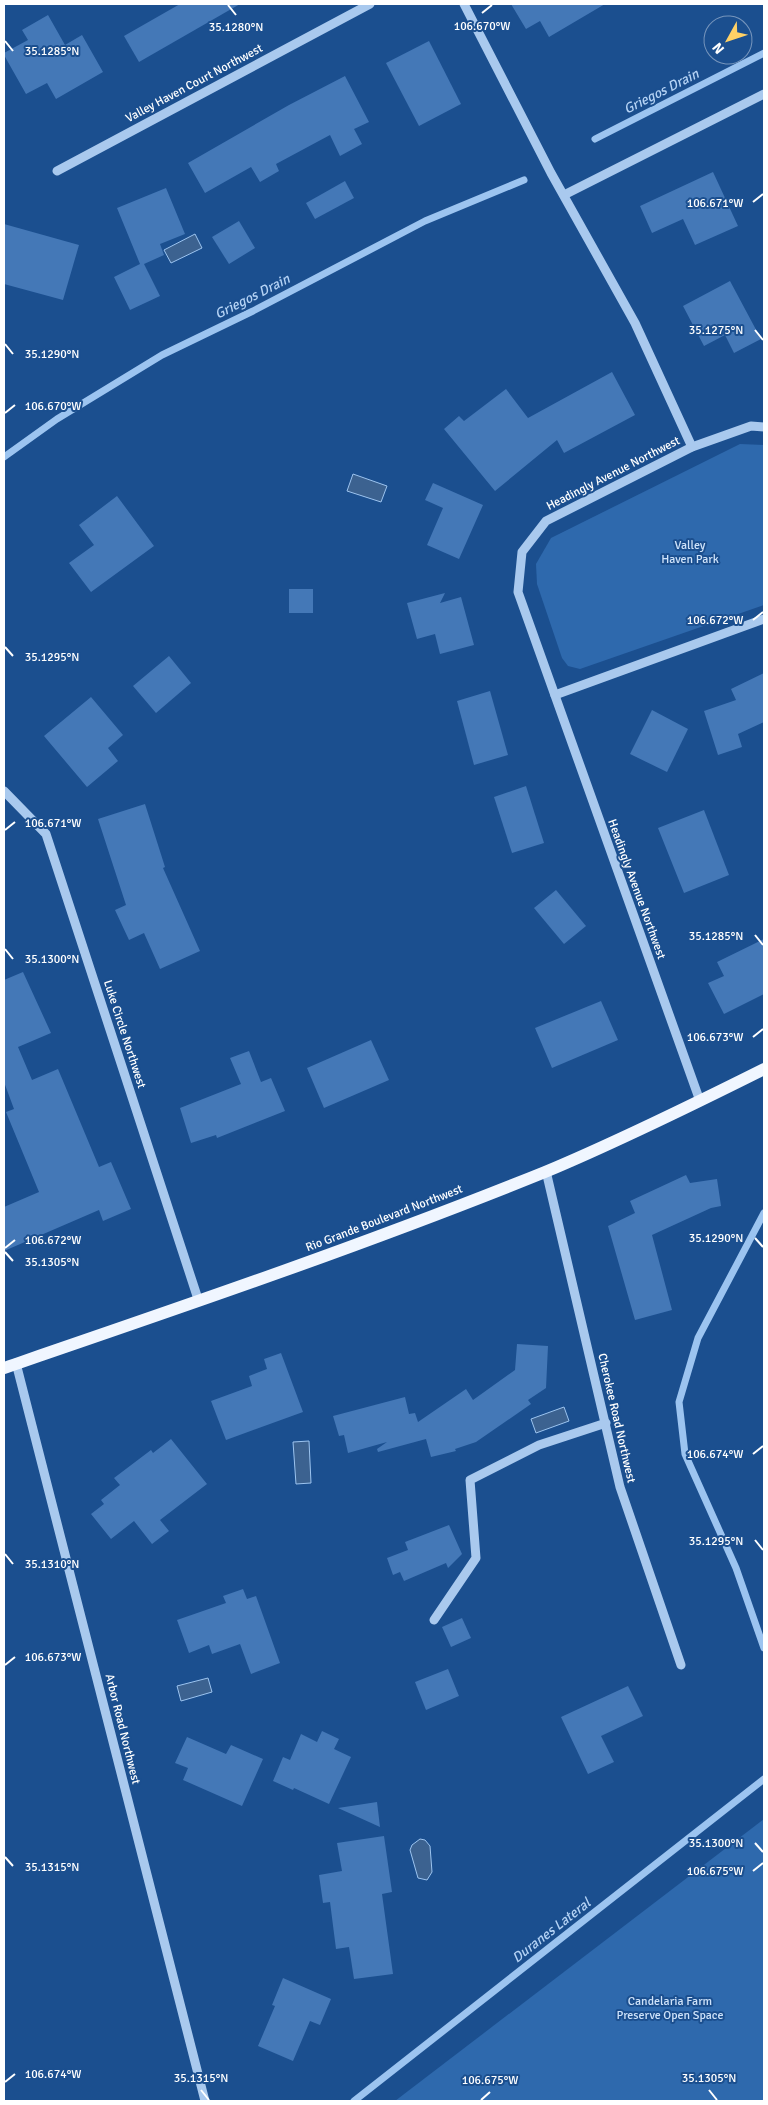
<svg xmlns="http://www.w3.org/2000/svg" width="768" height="2105" viewBox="0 0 768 2105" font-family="Signika,sans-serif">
	<rect width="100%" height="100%" fill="#1b4f8f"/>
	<g fill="#2e69ad">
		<path d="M740,444L764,445V605L580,669L568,666L562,658L537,584L536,564L551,538Z"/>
		<path d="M764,1819V2101H395Z"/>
	</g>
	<g fill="#3c6290" stroke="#9cc4f0">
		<path d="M195,234L202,248L171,263L164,250Z"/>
		<path d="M353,474L387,486L381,502L347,491Z"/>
		<path d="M564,1407L569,1421L536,1433L531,1419Z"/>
		<path d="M309,1441L311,1483L296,1484L293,1442Z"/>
		<path d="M208,1678L212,1692L181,1701L177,1686Z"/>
		<path d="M420,1839L425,1840L430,1846L432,1872L427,1880L418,1878L410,1850L412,1845Z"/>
	</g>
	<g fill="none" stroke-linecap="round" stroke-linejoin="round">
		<g stroke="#9cc4f0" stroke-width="7">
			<path d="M595,139L764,53"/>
			<path d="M4,457L57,419L162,355L253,311L425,221L524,180"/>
			<path d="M764,1213L698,1338L679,1402L685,1454L736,1568L764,1648"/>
			<path d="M354,2101L764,1779"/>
		</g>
	</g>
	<g fill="#4478b7">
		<path d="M180,4H240L139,62L124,36Z"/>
		<path d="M511,4H605L549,37L540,21L526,29Z"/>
		<path d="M48,15L65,45L82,35L103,72L56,99L47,83L26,94L4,55V53L28,40L22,30Z"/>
		<path d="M429,41L461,104L419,126L386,63Z"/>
		<path d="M345,76L369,122L354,129L362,144L340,156L330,135L276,164L279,171L260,182L251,167L205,193L188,163L289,105Z"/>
		<path d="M713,172L738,226L695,245L683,219L652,233L640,206Z"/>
		<path d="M345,181L354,198L315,219L306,203Z"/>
		<path d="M166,188L185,234L160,244L164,255L144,264L160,296L130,310L114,277L140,264L117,208Z"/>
		<path d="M239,221L255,248L229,264L212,237Z"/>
		<path d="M4,224L79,245L63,300L4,284Z"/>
		<path d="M730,281L761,339L734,353L725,335L704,346L683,306Z"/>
		<path d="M612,372L635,415L564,453L557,440L495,491L444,429L459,416L464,421L506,389L528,418Z"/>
		<path d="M433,483L483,505L459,559L427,545L443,508L425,500Z"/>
		<path d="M117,496L154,546L91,592L69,563L94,545L79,525Z"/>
		<rect x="289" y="589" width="24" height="24"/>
		<path d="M445,593L440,603L461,597L474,645L440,654L435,634L417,639L407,603Z"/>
		<path d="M169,656L191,683L156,713L133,686Z"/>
		<path d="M764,673V722L738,734L742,747L718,755L704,711L736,700L731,689Z"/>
		<path d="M490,691L508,755L474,765L457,701Z"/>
		<path d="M91,697L123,735L108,748L118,761L87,787L44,736Z"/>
		<path d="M652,710L688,729L667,772L630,754Z"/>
		<path d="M526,786L544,843L512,853L494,797Z"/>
		<path d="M145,804L165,867L163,868L200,951L160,969L144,933L129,940L115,910L126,905L98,819Z"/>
		<path d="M704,810L729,875L684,893L658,828Z"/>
		<path d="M556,890L586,926L564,944L534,908Z"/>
		<path d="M764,939V994L724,1014L708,983L724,976L717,962Z"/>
		<path d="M23,972L51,1033L18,1047L32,1080L58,1069L99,1167L111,1162L131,1209L103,1221L99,1210L4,1251V1207L39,1192L6,1112L14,1109L4,1082V980Z"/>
		<path d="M601,1001L618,1040L552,1068L535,1028Z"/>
		<path d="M371,1040L389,1080L324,1108L307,1068Z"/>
		<path d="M249,1051L261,1082L271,1078L285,1111L217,1138L216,1135L191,1143L180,1108L241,1084L230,1058Z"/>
		<path d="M686,1175L690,1183L717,1179L721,1206L711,1208L652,1235L672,1310L635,1320L608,1226L635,1213L630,1201Z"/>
		<path d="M517,1344L548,1346L546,1388L528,1400L531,1404L476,1442L455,1449L456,1451L431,1457L426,1439L378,1452L377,1449L387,1442L348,1453L344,1435L339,1436L333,1416L405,1397L409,1414L415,1413L418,1422L466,1389L473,1400L515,1370Z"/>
		<path d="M281,1353L303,1412L226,1440L211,1401L252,1386L249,1376L267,1369L264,1359Z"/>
		<path d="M171,1439L207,1484L160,1520L169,1531L152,1544L134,1521L111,1539L91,1514L104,1504L101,1500L120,1485L114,1478L151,1450L153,1453Z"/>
		<path d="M449,1525L462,1554L448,1568L446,1563L404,1581L400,1572L393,1575L387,1558L408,1550L405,1542Z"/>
		<path d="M243,1589L247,1599L256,1596L280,1663L251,1674L240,1644L212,1654L209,1645L189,1653L177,1620L226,1603L223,1596Z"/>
		<path d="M462,1618L471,1638L451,1647L442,1627Z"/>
		<path d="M448,1669L459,1696L426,1710L415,1682Z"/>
		<path d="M628,1686L643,1716L601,1736L614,1762L588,1774L561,1717Z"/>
		<path d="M322,1731L339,1739L334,1749L351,1757L329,1804L294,1788L293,1790L273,1781L283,1757L290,1760L301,1734L317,1742Z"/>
		<path d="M187,1737L226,1754L231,1745L263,1759L242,1806L183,1780L188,1768L175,1763Z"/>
		<path d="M377,1802L380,1827L338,1808Z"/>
		<path d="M384,1836L392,1892L382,1894L393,1974L354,1979L349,1947L336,1949L330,1902L323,1903L319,1875L342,1871L337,1843Z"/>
		<path d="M283,1978L331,1999L320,2025L310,2021L293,2061L258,2046L275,2006L272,2005Z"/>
	</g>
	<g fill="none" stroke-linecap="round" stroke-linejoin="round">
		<g stroke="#a9c9ee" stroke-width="9">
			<path d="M464,4L551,173L635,323L692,447"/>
			<path d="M57,171L370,4"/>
			<path d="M564,195L764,94"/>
			<path d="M555,695L764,619"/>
			<path d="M4,791L46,834L198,1299"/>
			<path d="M700,1101L518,592L522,552L546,521L692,447L751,426L764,427"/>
			<path d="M546,1171L620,1487L681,1665"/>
			<path d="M16,1363L205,2101"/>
			<path d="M434,1620L476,1558L470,1480L539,1445L606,1423"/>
		</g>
		<path stroke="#f0f6ff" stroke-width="12" d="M4,1368C185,1306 367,1244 545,1172C619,1141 692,1105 764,1069"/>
	</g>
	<path fill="none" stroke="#fff" stroke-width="2" d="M228,5L236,15M482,13L492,5M5,41L13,51M753,202L763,194M755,330L763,340M5,344L13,354M5,413L15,405M753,620L763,612M5,647L13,656M5,830L15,822M755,935L763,945M5,949L13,959M753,1037L763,1029M755,1238L763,1247M5,1248L15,1240M5,1252L13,1261M753,1454L763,1446M755,1540L763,1550M5,1554L13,1564M5,1665L15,1657M755,1843L763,1852M5,1857L13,1866M753,1871L763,1863M5,2082L15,2074M201,2090L209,2100M709,2090L717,2100M481,2100L490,2092"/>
	<g text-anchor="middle" stroke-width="4" stroke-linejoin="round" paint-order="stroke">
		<g font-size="12" fill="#fff" stroke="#1b4f8f">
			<text transform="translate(194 83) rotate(-28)" y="4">Valley Haven Court Northwest</text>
			<text transform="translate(613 473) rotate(-27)" y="4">Headingly Avenue Northwest</text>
			<text transform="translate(637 889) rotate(70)" y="4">Headingly Avenue Northwest</text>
			<text transform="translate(125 1034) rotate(72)" y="4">Luke Circle Northwest</text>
			<text transform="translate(384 1218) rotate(-21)" y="4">Rio Grande Boulevard Northwest</text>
			<text transform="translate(617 1418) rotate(77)" y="4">Cherokee Road Northwest</text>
			<text transform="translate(123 1729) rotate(76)" y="4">Arbor Road Northwest</text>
		</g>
		<g font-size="12" fill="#cfe3fa" stroke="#1b4f8f">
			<text x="690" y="549">Valley<tspan x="690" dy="14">Haven Park</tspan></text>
			<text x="670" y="2005">Candelaria Farm<tspan x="670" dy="14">Preserve Open Space</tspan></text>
		</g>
		<g font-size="14" font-style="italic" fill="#b5d3f5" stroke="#1b4f8f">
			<text transform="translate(661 91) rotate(-27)" y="5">Griegos Drain</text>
			<text transform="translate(252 296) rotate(-27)" y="5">Griegos Drain</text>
			<text transform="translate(551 1930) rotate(-38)" y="5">Duranes Lateral</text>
		</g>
	</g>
	<g font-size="12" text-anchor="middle" fill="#fff" stroke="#1b4f8f" stroke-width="4" stroke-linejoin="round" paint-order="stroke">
		<text x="482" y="30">106.670°W</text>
		<text x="236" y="31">35.1280°N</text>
		<text x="52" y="55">35.1285°N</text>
		<text x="715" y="207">106.671°W</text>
		<text x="716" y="334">35.1275°N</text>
		<text x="52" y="358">35.1290°N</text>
		<text x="53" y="410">106.670°W</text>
		<text x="715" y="624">106.672°W</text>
		<text x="52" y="661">35.1295°N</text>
		<text x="53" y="827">106.671°W</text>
		<text x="716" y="940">35.1285°N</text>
		<text x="52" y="963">35.1300°N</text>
		<text x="715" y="1041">106.673°W</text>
		<text x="716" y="1242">35.1290°N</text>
		<text x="53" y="1244">106.672°W</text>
		<text x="52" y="1266">35.1305°N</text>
		<text x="715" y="1458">106.674°W</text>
		<text x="716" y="1545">35.1295°N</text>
		<text x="52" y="1568">35.1310°N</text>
		<text x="53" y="1661">106.673°W</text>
		<text x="716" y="1847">35.1300°N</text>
		<text x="52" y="1871">35.1315°N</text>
		<text x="715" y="1875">106.675°W</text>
		<text x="53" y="2078">106.674°W</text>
		<text x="201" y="2082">35.1315°N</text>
		<text x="709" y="2082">35.1305°N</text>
		<text x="490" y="2084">106.675°W</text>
	</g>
	<rect width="768" height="2105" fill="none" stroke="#ffffff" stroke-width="10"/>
	<g transform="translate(728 40) rotate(230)"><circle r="24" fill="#1b4f8f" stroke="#7695bc"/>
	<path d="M0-4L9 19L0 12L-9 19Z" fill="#ffd166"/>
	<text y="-8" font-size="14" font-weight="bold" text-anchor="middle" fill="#ffffff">N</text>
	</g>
</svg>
